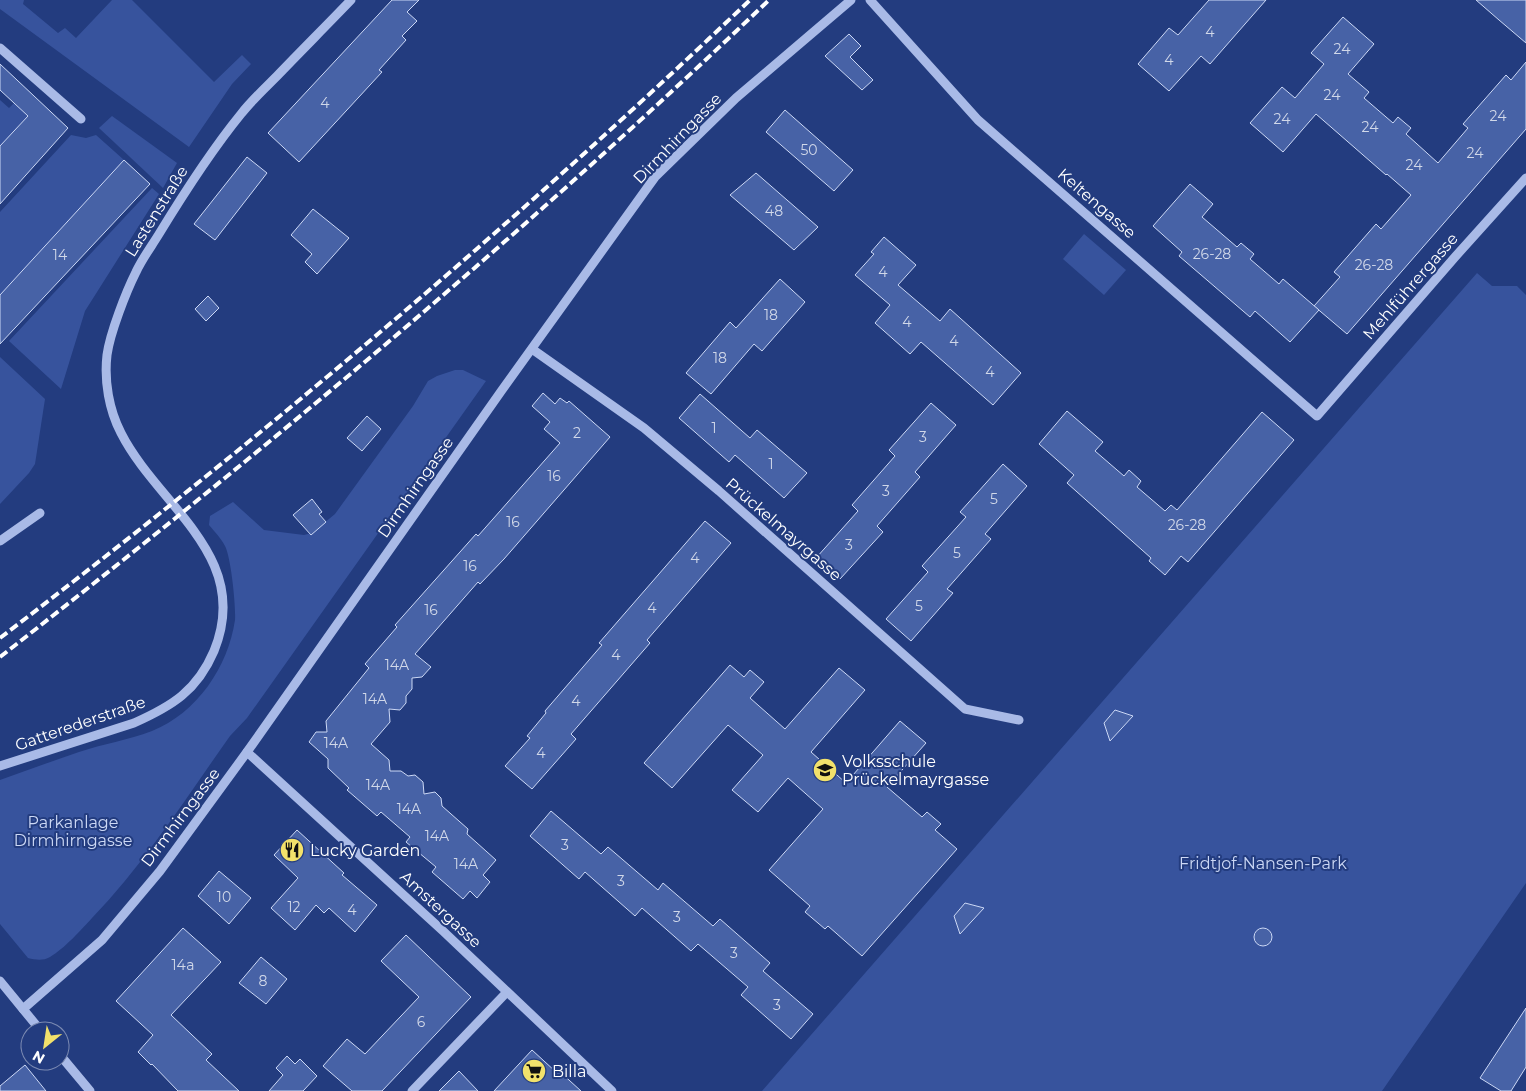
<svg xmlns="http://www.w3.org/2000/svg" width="1526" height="1091" viewBox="0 0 1526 1091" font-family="Montserrat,sans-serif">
	<rect width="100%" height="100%" fill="#233c7f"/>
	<g fill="#37539d">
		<path d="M0,0H24L23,4L58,33L65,28L76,38L112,0H132L214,82L242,55L251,64L232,84L189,147L0,9Z"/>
		<path d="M0,100L9,108L14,103L28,116L0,146Z"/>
		<path d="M112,116L177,163L163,188L99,128Z"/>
		<path d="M71,135L86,138L96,135L124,160L0,295V212Z"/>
		<path d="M152,188L159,194L85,311L61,389L9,341Z"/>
		<path d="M1084,234L1126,270L1104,295L1063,259Z"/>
		<path d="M1477,273L1492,286H1517L1526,295V883L1382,1091H762Z"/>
		<path d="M0,357L45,399L35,464L29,473L0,504Z"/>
		<path d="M455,370H463L486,381L247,718L230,736C186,798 145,863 92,918C82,929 64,949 50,957C43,961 36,960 28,958L0,924V780C26,771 52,761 79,752C103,744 128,740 152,731C197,713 228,667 235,620C236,607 231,557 225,546C221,538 214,531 209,525L210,516L233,502L264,530L304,535L312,533L335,514L413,406L428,381L437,376Z"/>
	</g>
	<g fill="#4762a6" stroke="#ccd8f5">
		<path d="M392,0H419L407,12L417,21L402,36L406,40L379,70L382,72L299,162L268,133Z"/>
		<path d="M1209,0H1266L1210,64L1201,56L1169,91L1138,64L1169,28L1178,35Z"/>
		<path d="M1476,0H1526V43L1499,20Z"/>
		<path d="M1343,17L1374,44L1348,74L1369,92L1364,98L1393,123L1398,117L1405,123L1411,128L1406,134L1438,163L1468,128L1463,124L1506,75L1511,80L1526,62V129L1347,334L1314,306L1340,277L1334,272L1376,224L1381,229L1411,195L1387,174L1386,175L1316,114L1283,152L1250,123L1282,87L1295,98L1324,64L1311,53Z"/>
		<path d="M849,34L861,46L850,57L873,80L862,90L825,56Z"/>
		<path d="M0,64L68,128L0,204V146L28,116L0,90Z"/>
		<path d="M785,110L853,170L834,191L766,132Z"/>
		<path d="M247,157L267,173L215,240L194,224Z"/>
		<path d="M124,160L150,184L0,344V295Z"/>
		<path d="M756,173L818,227L794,250L730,195Z"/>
		<path d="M1190,184L1213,204L1202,217L1237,247L1241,243L1254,254L1250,259L1279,284L1283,279L1319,310L1290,342L1255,311L1250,317L1179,256L1182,252L1153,226Z"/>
		<path d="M313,209L349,238L317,274L305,262L312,254L291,235Z"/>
		<path d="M884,237L916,265L898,285L940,321L950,309L1021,373L993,405L921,342L910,354L875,323L890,305L855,275L874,254L871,252Z"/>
		<path d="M780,279L805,302L762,351L754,344L711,394L686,373L730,322L736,328Z"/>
		<path d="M208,296L219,308L206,321L195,309Z"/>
		<path d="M543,393L555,404L560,398L567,403L569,401L610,437L504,559L480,584L478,582L415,654L431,667L422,677L412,678V689L406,696V703L400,710L389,709L390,722L371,744L389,760L390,771H401L408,776L415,775L423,782L424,794L435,792L441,798L442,806L468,829L467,834L496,860L483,875L490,882L477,898L470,891L463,899L432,872L436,867L406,842L410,837L381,812L377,816L347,790L349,788L328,768V759L309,742L316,732H327L326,721L369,668L365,664L397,627L395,625L476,534L478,536L560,443L544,429L550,422L532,406Z"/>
		<path d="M700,394L750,438L757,430L807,473L784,498L735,455L729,462L679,418Z"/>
		<path d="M931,403L956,425L915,472L920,477L877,526L883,532L840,579L816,558L858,511L852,505L895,456L889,450Z"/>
		<path d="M1067,411L1103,442L1095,451L1124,476L1129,470L1141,481L1137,487L1165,511L1171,505L1177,510L1262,412L1294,440L1188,562L1181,556L1165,575L1149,561L1151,558L1067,483L1074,475L1039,444Z"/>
		<path d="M367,416L381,429L362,451L347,438Z"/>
		<path d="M1003,464L1027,486L985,534L991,539L947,589L953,593L911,641L886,619L928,572L922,566L966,517L960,512Z"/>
		<path d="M312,499L322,512L319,514L326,522L311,535L293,515Z"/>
		<path d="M705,521L731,543L647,640L650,643L571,734L576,739L532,789L505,766L530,738L527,736L546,713L545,711L602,645L599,643Z"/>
		<path d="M730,665L744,677L750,670L764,682L750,698L785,729L839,668L865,690L811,752L846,783L900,721L926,743L887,787L922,817L927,812L941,824L935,830L957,849L862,956L828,926L825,929L805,912L810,906L769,870L823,809L788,778L758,812L732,790L763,755L728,725L672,788L644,763Z"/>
		<path d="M1115,710L1133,716L1110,741L1104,723Z"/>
		<path d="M551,811L601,854L608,847L658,890L663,883L713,926L720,919L770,963L763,971L813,1014L791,1039L741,995L748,987L698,944L691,951L642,908L635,916L585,872L579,879L530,836Z"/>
		<path d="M297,830L344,873L342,875L377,905L355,932L329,908L324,913L316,905L295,930L271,908L298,878L274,855Z"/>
		<path d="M219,871L251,898L229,924L198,896Z"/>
		<path d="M965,903L984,908L960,934L954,916Z"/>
		<path d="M183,928L221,962L171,1015L212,1054L206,1060L239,1091H178L152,1064L151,1065L138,1052L153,1035L116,1001Z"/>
		<circle cx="1263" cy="937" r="9"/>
		<path d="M406,935L471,997L382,1091H352L323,1066L347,1039L365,1054L419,997L381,961Z"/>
		<path d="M261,957L287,979L266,1004L239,983Z"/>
		<path d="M1526,1008V1067L1511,1091H1501L1480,1078Z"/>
		<path d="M532,1050L556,1072L558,1070L581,1091H494Z"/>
		<path d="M287,1056L295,1064L300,1059L317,1076L303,1091H269L283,1075L276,1068Z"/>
		<path d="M25,1065L46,1091H0V1086Z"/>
		<path d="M459,1071L478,1091H439Z"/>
	</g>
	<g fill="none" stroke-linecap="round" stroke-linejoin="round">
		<g stroke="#a9bae7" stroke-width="9">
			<path d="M870,0L978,120L1317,416L1455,257L1526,178"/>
			<path d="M0,48L81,119"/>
			<path d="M532,349L644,428L719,491L965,709L1019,720"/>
			<path d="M0,541L40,513"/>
			<path d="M247,752L443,931L612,1091"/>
			<path d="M0,766L134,723C172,706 197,691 214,651C253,556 158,506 121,433C109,410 104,381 107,355C110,333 126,292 136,272C142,259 151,247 159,234C184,193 210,152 241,114C252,100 265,88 277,76C302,50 327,25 351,0"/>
			<path d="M0,981L41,1031"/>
			<path d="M23,1009L102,940L160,871L247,752L502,390L655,177L736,98L851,0"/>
			<path d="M60,1055L90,1091"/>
			<path d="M412,1091L507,992"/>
		</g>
		<g stroke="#fff" stroke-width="4" stroke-dasharray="9 4" stroke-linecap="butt">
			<path d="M0,638C261,439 512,226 750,0"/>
			<path d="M0,657C266,450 525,233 769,0"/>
		</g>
	</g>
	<defs>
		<g id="school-disc" transform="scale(1.25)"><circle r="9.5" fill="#f2e16b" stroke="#233c7f"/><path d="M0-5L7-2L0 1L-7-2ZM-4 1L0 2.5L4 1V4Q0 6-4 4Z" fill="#111"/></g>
		<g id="restaurant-disc" transform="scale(1.25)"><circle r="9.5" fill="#f2e16b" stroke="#233c7f"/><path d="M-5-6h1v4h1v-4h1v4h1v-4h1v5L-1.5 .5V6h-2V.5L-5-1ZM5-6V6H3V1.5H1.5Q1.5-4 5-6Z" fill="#111"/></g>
		<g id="supermarket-disc" transform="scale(1.25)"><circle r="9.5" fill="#f2e16b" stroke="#233c7f"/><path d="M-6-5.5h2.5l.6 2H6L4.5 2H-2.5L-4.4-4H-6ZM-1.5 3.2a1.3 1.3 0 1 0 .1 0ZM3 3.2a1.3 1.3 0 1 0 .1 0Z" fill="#111"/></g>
	</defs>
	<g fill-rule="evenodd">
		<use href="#school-disc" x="825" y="770"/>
		<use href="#restaurant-disc" x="292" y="850"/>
		<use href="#supermarket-disc" x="534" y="1071"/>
	</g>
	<g text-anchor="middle" stroke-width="4" stroke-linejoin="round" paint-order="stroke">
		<g font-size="14" fill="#d1d8e9">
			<text x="1210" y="37">4</text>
			<text x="1342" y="54">24</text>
			<text x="1169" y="65">4</text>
			<text x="1332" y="100">24</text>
			<text x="325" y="108">4</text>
			<text x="1498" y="121">24</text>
			<text x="1282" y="124">24</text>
			<text x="1370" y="132">24</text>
			<text x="809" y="155">50</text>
			<text x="1475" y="158">24</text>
			<text x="1414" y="170">24</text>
			<text x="774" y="216">48</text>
			<text x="1212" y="259">26-28</text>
			<text x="60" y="260">14</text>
			<text x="1374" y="270">26-28</text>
			<text x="883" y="277">4</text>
			<text x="771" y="320">18</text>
			<text x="907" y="327">4</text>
			<text x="954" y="346">4</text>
			<text x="720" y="363">18</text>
			<text x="990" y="377">4</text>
			<text x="714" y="433">1</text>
			<text x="577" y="438">2</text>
			<text x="923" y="442">3</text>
			<text x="771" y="469">1</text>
			<text x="554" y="481">16</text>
			<text x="886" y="496">3</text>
			<text x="994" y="504">5</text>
			<text x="513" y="527">16</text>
			<text x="1187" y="530">26-28</text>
			<text x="849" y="550">3</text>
			<text x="957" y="558">5</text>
			<text x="695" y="563">4</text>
			<text x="470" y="571">16</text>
			<text x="919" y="611">5</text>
			<text x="652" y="613">4</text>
			<text x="431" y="615">16</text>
			<text x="616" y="660">4</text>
			<text x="397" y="670">14A</text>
			<text x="375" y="704">14A</text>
			<text x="576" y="706">4</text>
			<text x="336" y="748">14A</text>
			<text x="541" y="758">4</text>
			<text x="378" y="790">14A</text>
			<text x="409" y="814">14A</text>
			<text x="437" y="841">14A</text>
			<text x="565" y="850">3</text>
			<text x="466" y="869">14A</text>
			<text x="621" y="886">3</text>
			<text x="224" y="902">10</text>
			<text x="294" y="912">12</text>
			<text x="352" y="915">4</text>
			<text x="677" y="922">3</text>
			<text x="734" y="958">3</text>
			<text x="183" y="970">14a</text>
			<text x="263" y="986">8</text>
			<text x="777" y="1010">3</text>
			<text x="421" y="1027">6</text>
		</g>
		<g font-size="16" fill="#fff" stroke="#233c7f">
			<text transform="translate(677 138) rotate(-46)" y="6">Dirmhirngasse</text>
			<text transform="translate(1097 203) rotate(41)" y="6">Keltengasse</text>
			<text transform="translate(156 211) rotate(-58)" y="6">Lastenstraße</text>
			<text transform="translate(1410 286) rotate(-49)" y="6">Mehlführergasse</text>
			<text transform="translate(415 487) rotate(-55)" y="6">Dirmhirngasse</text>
			<text transform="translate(784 529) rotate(41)" y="6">Prückelmayrgasse</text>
			<text transform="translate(80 723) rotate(-19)" y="6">Gatterederstraße</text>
			<text transform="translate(180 817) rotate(-53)" y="6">Dirmhirngasse</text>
			<text transform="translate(441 909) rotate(43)" y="6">Amstergasse</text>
		</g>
		<g font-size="16" fill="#fff" stroke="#233c7f" text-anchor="start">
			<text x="842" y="767">Volksschule<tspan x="842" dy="18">Prückelmayrgasse</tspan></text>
			<text x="310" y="856">Lucky Garden</text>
			<text x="552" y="1077">Billa</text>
		</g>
		<g font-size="16" fill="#ccd8f5" stroke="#233c7f">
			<text x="73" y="828">Parkanlage<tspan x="73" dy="18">Dirmhirngasse</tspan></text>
			<text x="1263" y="869">Fridtjof-Nansen-Park</text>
		</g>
	</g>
	<g transform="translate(45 1046) rotate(210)"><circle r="24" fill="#233c7f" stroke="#7b8ab2"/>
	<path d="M0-4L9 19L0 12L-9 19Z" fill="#f2e16b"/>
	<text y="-8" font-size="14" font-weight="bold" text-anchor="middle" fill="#ffffff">N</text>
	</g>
</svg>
